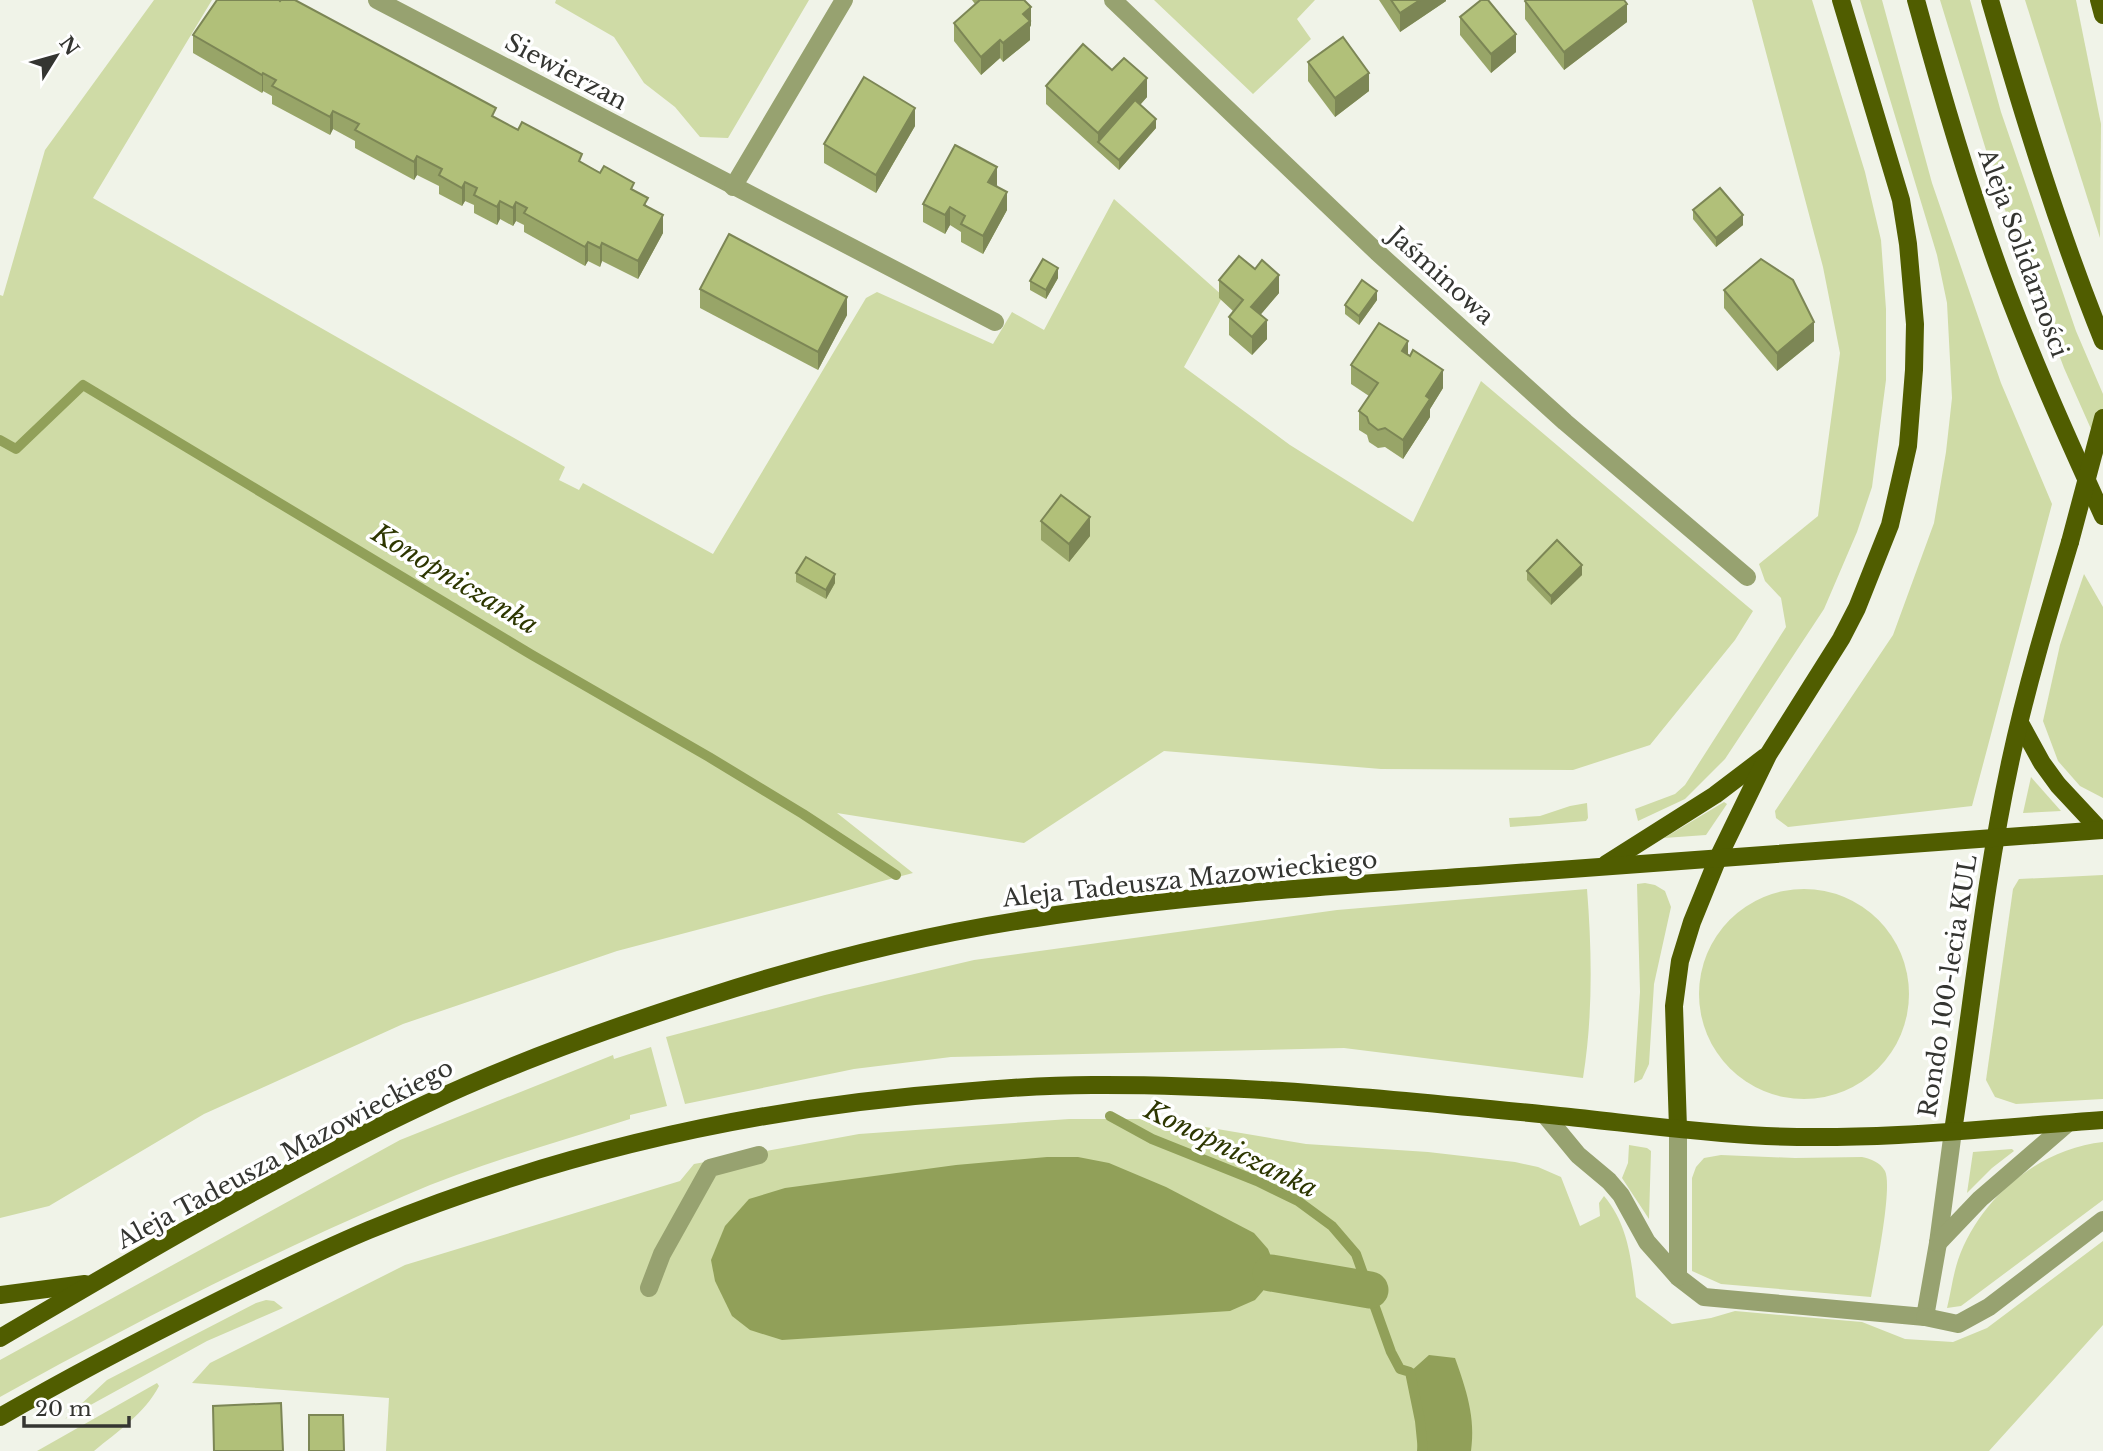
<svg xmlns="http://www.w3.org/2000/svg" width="2103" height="1451" viewBox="0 0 2103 1451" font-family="'Libre Baskerville',serif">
	<rect width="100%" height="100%" fill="#f0f3e8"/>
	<g fill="#cfdba6">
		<path d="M154,0H212L93,198L565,467L559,480L579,490L583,483L713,554L866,298L877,292L993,344L1012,312L1044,330L1114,199L1223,296L1184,367L1290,445L1413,522L1481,381L1753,611L1735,640L1650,745L1573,770L1381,769L1164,751L1024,843L837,813L913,873L617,951L403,1024L204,1114L49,1206L0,1218V295L3,296L45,150Z"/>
		<path d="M556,0H809L728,138L700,137L675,107L644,83L614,37L555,3Z"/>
		<path d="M1154,0H1315L1297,19L1311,39L1253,94Z"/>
		<path d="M1752,0H1812L1865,172L1881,240L1886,309V380L1872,487L1857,532L1824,609L1725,759L1685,799L1638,821L1635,809L1675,794L1685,785L1786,627L1781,598L1765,581L1759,564L1818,516L1840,353L1823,267Z"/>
		<path d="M1860,0H1882L1932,183L2001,383L2052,504L1972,806L1788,827L1776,818L1775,811L1893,635L1934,523L1946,452L1952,398L1947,303L1937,255Z"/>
		<path d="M1940,0H1970L2001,112L2076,331L2103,394V456L2064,368L2001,199Z"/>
		<path d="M2025,0H2076L2101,124L2100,238Z"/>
		<path d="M2084,574L2103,607V798L2080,786L2058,761L2043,721L2060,645Z"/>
		<path d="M2031,777L2061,811L2023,813Z"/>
		<path d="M1724,802L1727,804L1706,835L1664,838Z"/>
		<path d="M1587,803L1588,818L1586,821L1510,827L1509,818L1540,816L1570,806Z"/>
		<path d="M2103,875V1099L2016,1104L1995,1097L1986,1080L2013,889L2019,879Z"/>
		<path d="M1645,883L1655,885L1665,891L1671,907L1654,984L1649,1064L1642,1079L1634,1083L1640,992L1637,884Z"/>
		<circle cx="1804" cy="994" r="105"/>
		<path d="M1587,889C1592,952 1593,1016 1583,1078L1344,1048L951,1057L854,1069L685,1104L666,1037L825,995L974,960L1337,910Z"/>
		<path d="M651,1047L667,1106L630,1115V1119C555,1143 477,1164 404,1196C266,1255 131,1324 0,1397V1360L400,1140L613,1055L614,1059Z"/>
		<path d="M1069,1119H1158L1306,1144L1428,1152L1515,1162L1538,1167L1561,1177L1580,1226L1600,1216L1599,1203L1604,1196C1629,1226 1631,1260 1636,1297L1672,1324L1711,1318L1735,1311L1862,1322L1905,1339L1953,1342L1987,1328L2103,1241V1325L1989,1451H386L389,1398L192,1383L210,1363L405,1265L680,1181L694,1164L859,1134Z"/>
		<path d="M2103,1142V1200L1961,1306L1947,1308C1951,1292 1953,1275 1958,1260C1979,1199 2038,1149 2103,1142Z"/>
		<path d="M1629,1145L1647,1148L1651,1151L1649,1219L1622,1178L1628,1163Z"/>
		<path d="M2012,1149L2014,1151L1992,1168L1967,1193L1973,1152Z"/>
		<path d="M1721,1155L1795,1158L1862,1157C1871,1159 1880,1162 1885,1171C1893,1187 1875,1275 1871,1297L1721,1284L1692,1271V1178L1696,1167L1704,1158Z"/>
		<path d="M266,1300L274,1301L283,1308L207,1341L65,1419L107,1380L256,1303Z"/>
		<path d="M157,1383L159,1386C145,1413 117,1432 94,1451H37Z"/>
	</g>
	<g fill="#91a059">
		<path d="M1047,1157H1078L1109,1163L1166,1187L1254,1233L1268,1249L1274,1264L1269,1284L1255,1300L1230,1311L782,1340L750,1330L732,1316L715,1281L711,1260L725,1226L749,1199L785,1188L956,1165Z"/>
		<path d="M1429,1355L1455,1358C1466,1389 1476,1418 1471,1451H1417L1420,1421L1410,1372Z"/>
	</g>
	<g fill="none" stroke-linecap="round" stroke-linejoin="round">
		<g stroke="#91a059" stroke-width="10">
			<path d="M0,440L16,449L83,385L532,655L709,757L803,814L896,875"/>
			<path d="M1110,1116L1152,1139L1257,1181L1298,1201L1332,1226L1356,1254L1391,1352L1400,1369L1410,1372L1420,1421L1423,1451"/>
		</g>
		<path stroke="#91a059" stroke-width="37" d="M1271,1273L1370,1290"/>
		<g stroke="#97a270" stroke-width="18">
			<path d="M377,0L995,322"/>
			<path d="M1113,0L1377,252L1565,422L1747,577"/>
			<path d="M733,187L844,0"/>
			<path d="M1545,1115L1578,1155L1609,1181L1621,1195L1647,1242L1678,1277L1704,1297L1925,1317L1938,1243L1953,1131"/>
			<path d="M1938,1243L1980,1199L2068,1123"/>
			<path d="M1678,1277V1128"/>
			<path d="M649,1288L662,1254L710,1168L759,1155"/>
			<path d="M1925,1317L1958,1324L1989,1307L2103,1220"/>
		</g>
		<g stroke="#505d00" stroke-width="18">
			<path d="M1916,0C1941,92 1968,185 2001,275C2031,357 2067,437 2103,516"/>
			<path d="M1990,0C2023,115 2058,229 2103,341"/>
			<path d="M2099,0L2103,15"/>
			<path d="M2020,723L2042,763L2058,785L2100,830"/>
			<path d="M1606,864L1715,795L1765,757"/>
			<path d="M1678,1128L1674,1006L1680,961L1692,922L1718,858L1768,755L1841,639L1857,608L1890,525L1908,446L1914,370L1915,324L1908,244L1901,200L1841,0"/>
			<path d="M1953,1131C1972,1008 1984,884 2010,763C2026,688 2048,615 2070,542"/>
			<path d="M0,1295L85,1284"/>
			<path d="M0,1338C139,1256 279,1173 426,1104C515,1062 610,1028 704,998C809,964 927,934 1036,918C1182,895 1329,886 1476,876C1685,860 1894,845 2103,830"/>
			<path d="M0,1417C69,1377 140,1340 212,1304C264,1278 316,1252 369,1230C558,1152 759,1107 961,1092C1005,1088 1048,1085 1092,1085C1252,1084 1411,1101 1570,1117C1635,1124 1700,1133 1766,1136C1878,1141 1991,1128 2103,1120"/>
		</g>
		<path stroke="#505d00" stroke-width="18" d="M2070,542L2103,418"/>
	</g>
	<g fill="#98a568">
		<path d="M972,0H1024L1031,25L1030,27V40L1003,62L1000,58L981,75L954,41V23L975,4Z"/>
		<path d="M1379,0H1446V1L1400,32Z"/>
		<path d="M1525,1L1627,22L1564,70L1525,19Z"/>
		<path d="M1460,17L1516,52L1491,73L1460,35Z"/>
		<path d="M193,35L496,118L634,190L648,207L663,233L638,279L602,261L600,267L588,261L585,266L524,232V225L516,221L513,226L500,219L497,225L474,213V205L465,201L462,206L439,194V186L417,175L414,180L355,148V141L333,129L330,135L272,104V96L263,91L262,93L193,53Z"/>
		<path d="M1308,62L1369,91L1335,117L1308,81Z"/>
		<path d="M1046,86L1147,97L1140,105L1156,128L1119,170L1046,104Z"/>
		<path d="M915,126L876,193L824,163V144Z"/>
		<path d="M997,185L1007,210L983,254L961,242V232L950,225L945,234L923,222V204Z"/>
		<path d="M1693,210L1743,225L1716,247L1693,219Z"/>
		<path d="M1058,278L1046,299L1030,290V281Z"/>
		<path d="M1219,280L1279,293L1260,315L1267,339L1252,355L1229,335V317L1233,311L1219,298Z"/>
		<path d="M700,289L847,315L818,370L700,308Z"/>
		<path d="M1724,290L1814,341L1777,371L1724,308Z"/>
		<path d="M1377,300L1359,325L1345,314V305Z"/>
		<path d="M1408,355L1443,388L1430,409V417L1403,459L1385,447L1378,448L1369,442L1367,435L1359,430V411L1369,396L1351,384V365Z"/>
		<path d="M1041,521L1090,536L1069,562L1041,540Z"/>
		<path d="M1527,571L1582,575L1551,605L1527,580Z"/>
		<path d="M796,573L835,583L826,599L796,582Z"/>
	</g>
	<g fill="#7c8655">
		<path d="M1420,0H1446V1L1400,32V13Z"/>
		<path d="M1627,4V22L1564,70V52Z"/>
		<path d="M1031,7V25L1030,27V40L1003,62V43L1023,14Z"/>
		<path d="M1516,34V52L1491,73V54Z"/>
		<path d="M1000,40V58L981,75V57Z"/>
		<path d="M263,73V91L262,93V75Z"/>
		<path d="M1369,73V91L1335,117V98Z"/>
		<path d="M1147,78V97L1103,146L1098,142V133Z"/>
		<path d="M915,108V126L876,193V175Z"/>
		<path d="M333,111V129L330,135V117Z"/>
		<path d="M1156,119V128L1119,170V160Z"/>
		<path d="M417,156V175L414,180V162Z"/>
		<path d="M997,167V185L988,201V182Z"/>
		<path d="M465,182V201L462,206V188Z"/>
		<path d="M1007,192V210L983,254V236Z"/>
		<path d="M500,201V219L497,225V207Z"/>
		<path d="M516,202V221L513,226V208Z"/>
		<path d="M950,207V225L945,234V215Z"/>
		<path d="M663,215V233L638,279V261Z"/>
		<path d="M1743,215V225L1716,247V238Z"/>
		<path d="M588,242V261L585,266V247Z"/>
		<path d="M602,243V261L600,267V248Z"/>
		<path d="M1058,268V278L1046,299V290Z"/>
		<path d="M1279,275V293L1251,326V307Z"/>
		<path d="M1377,291V300L1359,325V316Z"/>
		<path d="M847,297V315L818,370V352Z"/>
		<path d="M1267,320V339L1252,355V337Z"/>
		<path d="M1814,322V341L1777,371V353Z"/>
		<path d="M1408,341V360L1402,351Z"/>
		<path d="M1443,370V388L1430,409V417L1403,459V440L1426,396Z"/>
		<path d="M1090,517V536L1069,562V544Z"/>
		<path d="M1582,565V575L1551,605V596Z"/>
		<path d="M835,574V583L826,599V590Z"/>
	</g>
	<g fill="#b1c079" stroke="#7c8655" stroke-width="2">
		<path d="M217,0H279L280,1L281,0H295L496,108L492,116L518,130L522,122L582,154L579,161L600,173L604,166L634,183L631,189L648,198L644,205L663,215L638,261L602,243L600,248L588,242L585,247L524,213L527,208L516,202L513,208L500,201L497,207L474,195L477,188L465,182L462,188L439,175L442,169L417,156L414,162L355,130L359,124L333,111L330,117L272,86L276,80L263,73L262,75L193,35Z"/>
		<path d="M980,0H1024L1031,7L1023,14L1030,21L1003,43L1000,40L981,57L954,23Z"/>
		<path d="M1391,0H1420L1400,13Z"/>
		<path d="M1481,0H1488L1516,34L1491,54L1460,17Z"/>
		<path d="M1526,0H1624L1627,4L1564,52L1525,1Z"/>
		<path d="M1343,37L1369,73L1335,98L1308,62Z"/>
		<path d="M1083,44L1112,70L1124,58L1147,78L1098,133L1046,86Z"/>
		<path d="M864,77L915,108L876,175L824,144Z"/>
		<path d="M1135,100L1156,119L1119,160L1098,142Z"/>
		<path d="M955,145L997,167L988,182L1007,192L983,236L961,224L965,216L950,207L945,215L923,204Z"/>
		<path d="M1720,188L1743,215L1716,238L1693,210Z"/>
		<path d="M729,234L847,297L818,352L700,289Z"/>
		<path d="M1239,256L1255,269L1262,260L1279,275L1251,307L1267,320L1252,337L1229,317L1243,300L1219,280Z"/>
		<path d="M1043,259L1058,268L1046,290L1030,281Z"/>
		<path d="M1761,259L1793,280L1814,322L1777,353L1724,290Z"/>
		<path d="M1362,280L1377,291L1359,316L1345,305Z"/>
		<path d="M1379,323L1408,341L1402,351L1410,356L1413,350L1443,370L1426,396L1430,399L1403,440L1385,428L1378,430L1369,423L1367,417L1359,411L1378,383L1351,365Z"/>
		<path d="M1061,495L1090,517L1069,544L1041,521Z"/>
		<path d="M1557,540L1582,565L1551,596L1527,571Z"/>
		<path d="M806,557L835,574L826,590L796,573Z"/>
		<path d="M281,1403L283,1451H214L213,1406Z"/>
		<path d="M309,1415H343L344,1451H309Z"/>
	</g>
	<g text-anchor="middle" stroke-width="7" stroke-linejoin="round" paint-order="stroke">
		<g font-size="24" fill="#343531" stroke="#fff">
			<text transform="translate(566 72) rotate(28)" y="8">Siewierzan</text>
			<text transform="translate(2023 253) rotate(70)" y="8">Aleja Solidarności</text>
			<text transform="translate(1441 276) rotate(42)" y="8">Jaśminowa</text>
			<text transform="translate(1190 879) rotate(-6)" y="8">Aleja Tadeusza Mazowieckiego</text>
			<text transform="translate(1948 986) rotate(-81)" y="8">Rondo 100-lecia KUL</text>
			<text transform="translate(285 1154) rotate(-28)" y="8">Aleja Tadeusza Mazowieckiego</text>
		</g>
		<g font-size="26" font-style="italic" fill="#2d3600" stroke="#fff">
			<text transform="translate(455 579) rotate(31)" y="9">Konopniczanka</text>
			<text transform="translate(1231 1149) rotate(26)" y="9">Konopniczanka</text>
		</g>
	</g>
	<g transform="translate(56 56) rotate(53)" stroke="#ffffff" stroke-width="5" paint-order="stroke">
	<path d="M0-5L12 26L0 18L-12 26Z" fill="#343531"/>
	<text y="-10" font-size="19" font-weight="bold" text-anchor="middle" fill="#343531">N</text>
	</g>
	<path d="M24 1416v10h105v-10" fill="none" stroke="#343531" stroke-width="3.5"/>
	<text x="35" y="1416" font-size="21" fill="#343531" stroke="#ffffff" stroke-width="5" paint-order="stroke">20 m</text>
</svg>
